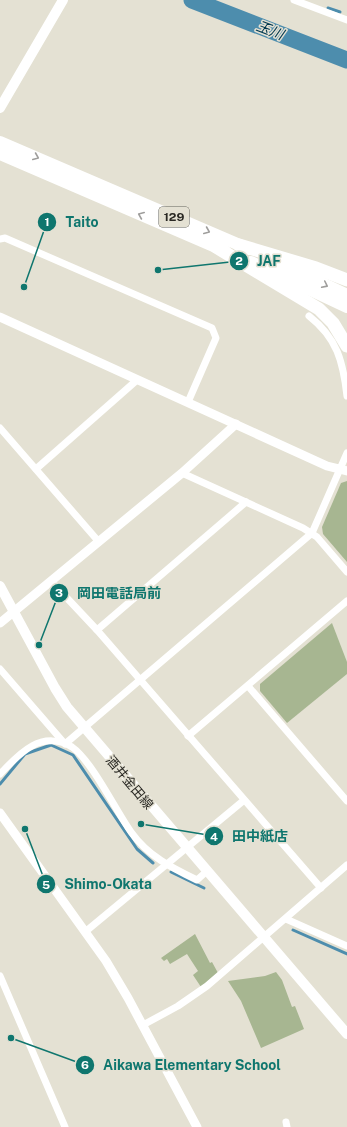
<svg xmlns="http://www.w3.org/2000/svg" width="347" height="1127" viewBox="0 0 347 1127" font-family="'Public Sans','Noto Sans JP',sans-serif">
	<rect width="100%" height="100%" fill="#e4e1d3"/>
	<g fill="#a7b691">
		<path d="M347,481V562L323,534L322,527L341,483Z"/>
		<path d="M332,623L347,662V674L287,723L260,691V684Z"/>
		<path d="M195,934L210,963L212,962L218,973L201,987L193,975L198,971L187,954L170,964L167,959L164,961L161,958Z"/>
		<path d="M276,972L282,980L292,1007L295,1006L304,1029L261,1048L241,1001L228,981L265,976Z"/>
	</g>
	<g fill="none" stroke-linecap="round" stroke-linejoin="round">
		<g stroke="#4d8dad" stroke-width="3">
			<path d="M328,8L340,12"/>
			<path d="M0,784L25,754L51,745L73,755L137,849L153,863"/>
			<path d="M171,872L204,888"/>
			<path d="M293,930L347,954"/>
		</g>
		<path stroke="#4d8dad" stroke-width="17" d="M192,0L347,60"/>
		<g stroke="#fff" stroke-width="7">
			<path d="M294,0L347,20"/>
			<path d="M0,239L5,238L212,328L216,338L188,402"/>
			<path d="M309,316C337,338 343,361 347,396"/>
			<path d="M0,428L99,542"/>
			<path d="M36,469L137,380"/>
			<path d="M182,473L303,528L317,537L347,572"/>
			<path d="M51,581L97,630L321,888"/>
			<path d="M97,630L246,502"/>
			<path d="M0,669L65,744L312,533L347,453"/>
			<path d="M248,686L347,801"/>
			<path d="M188,736L347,601"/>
			<path d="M0,774C10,764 19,753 32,746C44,739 60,739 72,747C92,761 116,811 131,832C148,856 172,868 197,880L207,871"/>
			<path d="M286,919L347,946"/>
			<path d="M85,932L243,801"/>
			<path d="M0,976L65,1127"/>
			<path d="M143,1025L178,1006L207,986L347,865"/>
			<path d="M286,1122L287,1127"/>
		</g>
		<g stroke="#fff" stroke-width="9">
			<path d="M0,317L327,466L347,471"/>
			<path d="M0,623L182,473L236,424"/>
			<path d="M0,813L106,961L128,998L197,1127"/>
		</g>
		<g stroke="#fff" stroke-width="10">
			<path d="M0,108L63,0"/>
			<path d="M0,586L55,688L67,707L347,1034"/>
		</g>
		<g stroke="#fff" stroke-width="12">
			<path d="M0,142L249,249"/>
			<path d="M0,154L225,251"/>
			<path d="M269,258L347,295"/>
			<path d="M251,262L347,307"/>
		</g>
		<g stroke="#fff" stroke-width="13">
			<path d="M239,245L316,268L347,280"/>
			<path d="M216,247L319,309L333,323L347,346"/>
		</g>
	</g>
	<defs><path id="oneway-chevron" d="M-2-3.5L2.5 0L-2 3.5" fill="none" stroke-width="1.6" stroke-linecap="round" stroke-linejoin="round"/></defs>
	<g stroke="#9f9e9c">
		<use href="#oneway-chevron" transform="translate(36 157) rotate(23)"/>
		<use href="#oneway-chevron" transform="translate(141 215) rotate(-157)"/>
		<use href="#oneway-chevron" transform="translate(207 231) rotate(23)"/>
		<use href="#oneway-chevron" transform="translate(325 285) rotate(26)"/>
	</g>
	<g text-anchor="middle" stroke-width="3" stroke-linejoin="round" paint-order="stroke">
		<rect fill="#e4e1d3" stroke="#616058" stroke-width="1" x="159" y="207" width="30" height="20" rx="3"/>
		<g font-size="12" font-weight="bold" fill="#292823">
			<text x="174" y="221">129</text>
		</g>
		<g font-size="13" fill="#292823" stroke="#e4e1d3">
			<text transform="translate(130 782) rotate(50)" y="5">酒井金田線</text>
		</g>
		<g font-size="14" font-style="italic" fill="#00384f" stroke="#e4e1d3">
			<text transform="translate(270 30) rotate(21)" y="5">玉川</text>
		</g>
	</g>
	<path fill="none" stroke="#0f766e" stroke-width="1.5" d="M24 287L47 222M158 270L239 261M39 645L59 593M141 824L214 836M25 829L46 884M11 1038L85 1065"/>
	<g fill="#0f766e" stroke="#e4e1d3" stroke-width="1.5">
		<circle cx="24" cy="287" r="4"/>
		<circle cx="158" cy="270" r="4"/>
		<circle cx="39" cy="645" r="4"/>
		<circle cx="141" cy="824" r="4"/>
		<circle cx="25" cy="829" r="4"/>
		<circle cx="11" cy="1038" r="4"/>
		<circle cx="47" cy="222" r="10"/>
		<circle cx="239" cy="261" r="10"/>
		<circle cx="59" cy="593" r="10"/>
		<circle cx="214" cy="836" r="10"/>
		<circle cx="46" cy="884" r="10"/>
		<circle cx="85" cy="1065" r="10"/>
	</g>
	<g font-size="12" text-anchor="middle" font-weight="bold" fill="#fff">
		<text x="47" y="226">1</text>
		<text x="239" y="265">2</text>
		<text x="59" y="597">3</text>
		<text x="214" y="841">4</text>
		<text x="46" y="889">5</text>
		<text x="85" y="1069">6</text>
	</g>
	<g font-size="14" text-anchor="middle" font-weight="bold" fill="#0f766e" stroke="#e4e1d3" stroke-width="3" stroke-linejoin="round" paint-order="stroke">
		<text x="82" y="227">Taito</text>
		<text x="269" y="266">JAF</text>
		<text x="119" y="598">岡田電話局前</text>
		<text x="260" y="841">田中紙店</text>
		<text x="108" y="889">Shimo-Okata</text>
		<text x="192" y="1070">Aikawa Elementary School</text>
	</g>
</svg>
